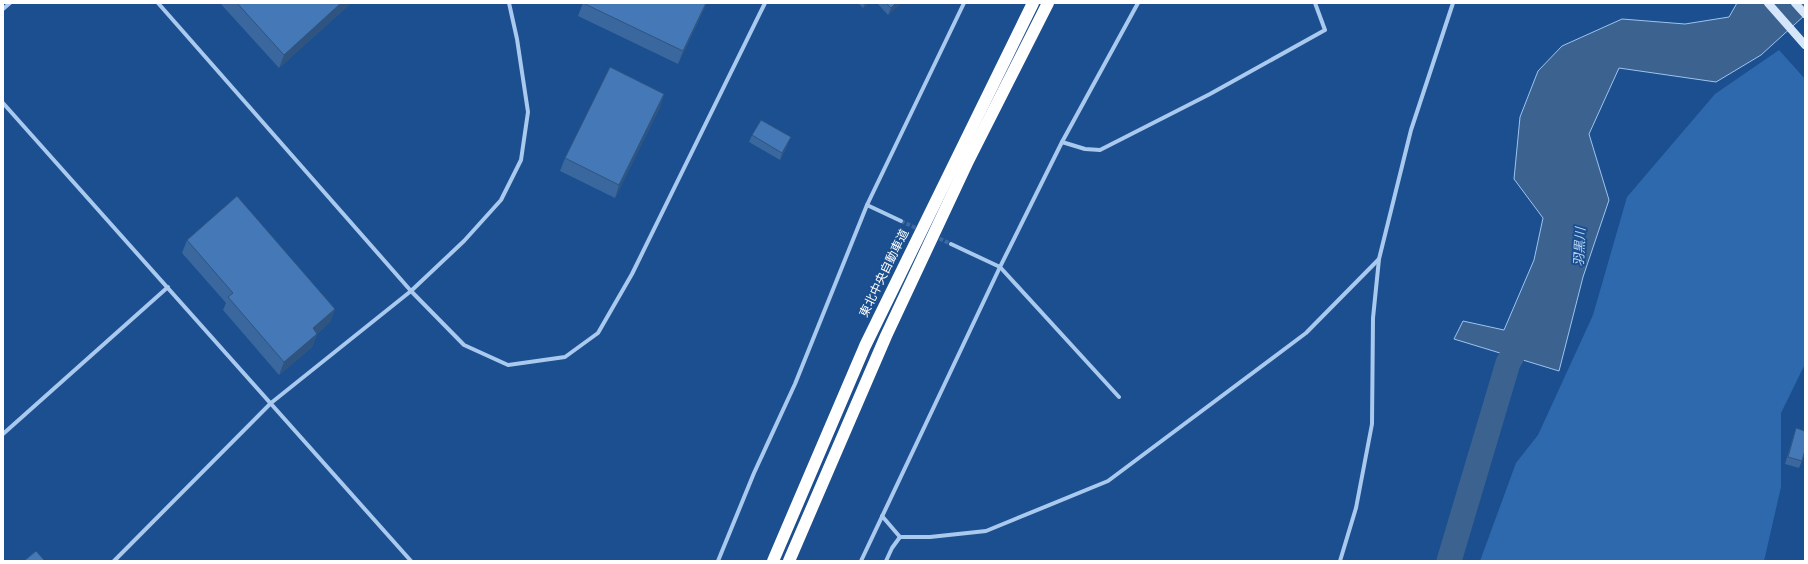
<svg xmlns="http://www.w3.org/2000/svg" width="1808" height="564" viewBox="0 0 1808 564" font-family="'Fira Sans','Noto Sans JP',sans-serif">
	<rect width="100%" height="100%" fill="#1b4f8f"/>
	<path fill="#2e69ad" d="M1779,50L1805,79V364L1781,413V487L1764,561H1480L1516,463L1538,435L1593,315L1627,197L1715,94Z"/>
	<path fill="#3c6290" stroke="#9cc4f0" d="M1737,3H1805V15L1761,55L1716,82L1619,68L1589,134L1609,200L1583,277L1559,371L1454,339L1463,321L1504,330L1534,260L1543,218L1514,179L1520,117L1538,71L1562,46L1622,19L1685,24L1729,17Z"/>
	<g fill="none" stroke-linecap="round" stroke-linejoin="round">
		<path stroke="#3c6290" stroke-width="25" d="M1449,561L1508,363L1518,346L1537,334"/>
		<g stroke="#3d69a0" stroke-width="4" stroke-dasharray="4 2" stroke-linecap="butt">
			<path d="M901,221L920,230"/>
			<path d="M934,236L951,244"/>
		</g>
		<g stroke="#a9c9ee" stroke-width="4">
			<path d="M158,3L411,291L464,345L508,365L565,357L598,333L632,274L765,3"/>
			<path d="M3,9L10,3"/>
			<path d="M3,103L411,561"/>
			<path d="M1062,142L1085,149L1100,150L1210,94L1325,30L1315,3"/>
			<path d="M867,205L901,221"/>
			<path d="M951,244L1000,267L1119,397"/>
			<path d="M3,434L168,287"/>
			<path d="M882,516L900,537H930L986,531L1108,481L1306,333L1379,259"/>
			<path d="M114,561L271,403L411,291L464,241L501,200L521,160L528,112L517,39L509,3"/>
			<path d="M718,561L754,473L795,384L867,205L964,3"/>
			<path d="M861,561L1000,267L1062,142L1138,3"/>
			<path d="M886,561L892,548L900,537"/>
			<path d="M1340,561L1356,508L1372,424L1373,318L1379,259L1411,130L1453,3"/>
		</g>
		<g stroke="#d6e6fa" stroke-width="8">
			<path d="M1768,3L1805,45"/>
			<path d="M1795,3L1805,14"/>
		</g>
		<g stroke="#fff" stroke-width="12">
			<path d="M773,561L865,346L1033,3"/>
			<path d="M789,561L886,336L968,161L1048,3"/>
		</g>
	</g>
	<g fill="#3a679d">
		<path d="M220,3H351L279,68Z"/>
		<path d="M583,3H707L678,64L578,16Z"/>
		<path d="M858,3H869L863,8Z"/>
		<path d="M877,3H901L888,15Z"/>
		<path d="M664,94L660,107L615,198L560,171L565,158Z"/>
		<path d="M752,135L788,144L780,160L749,142Z"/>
		<path d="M187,240L335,309L330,322L317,334L312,347L279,375L223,310L226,303L182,253Z"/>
		<path d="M1796,428L1802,461L1799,468L1785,464Z"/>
	</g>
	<g fill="#305480">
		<path d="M341,3H351L279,68L284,55Z"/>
		<path d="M706,3H707L678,64L683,51Z"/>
		<path d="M865,3H869L863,8Z"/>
		<path d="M896,3H901L888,15L891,8Z"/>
		<path d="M664,94L660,107L615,198L619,185Z"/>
		<path d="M791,137L788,144L780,160L782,153Z"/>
		<path d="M335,309L330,322L308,342L313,328Z"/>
		<path d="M317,334L312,347L279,375L284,362Z"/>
	</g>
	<g fill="#4478b7" stroke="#305480">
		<path d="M237,3H341L284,55Z"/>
		<path d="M583,3H706L683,51Z"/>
		<path d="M886,3H896L891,8Z"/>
		<path d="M610,67L664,94L619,185L565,158Z"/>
		<path d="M761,120L791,137L782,153L752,135Z"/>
		<path d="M237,196L335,309L313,328L317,334L284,362L228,297L233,293L187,240Z"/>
		<path d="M1796,428L1805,431V450L1802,461L1788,457Z"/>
		<path d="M36,551L45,561H24Z"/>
	</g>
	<g text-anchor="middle" stroke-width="4" stroke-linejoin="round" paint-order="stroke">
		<g font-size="12" fill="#fff" stroke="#1b4f8f">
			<text transform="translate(884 273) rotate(-64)" y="4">東北中央自動車道</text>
		</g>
		<g font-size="13" font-style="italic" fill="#b5d3f5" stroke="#1b4f8f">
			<text transform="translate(1579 247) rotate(-87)" y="5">羽黒川</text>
		</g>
	</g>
	<rect width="1808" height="564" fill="none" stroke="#ffffff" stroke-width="8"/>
</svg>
